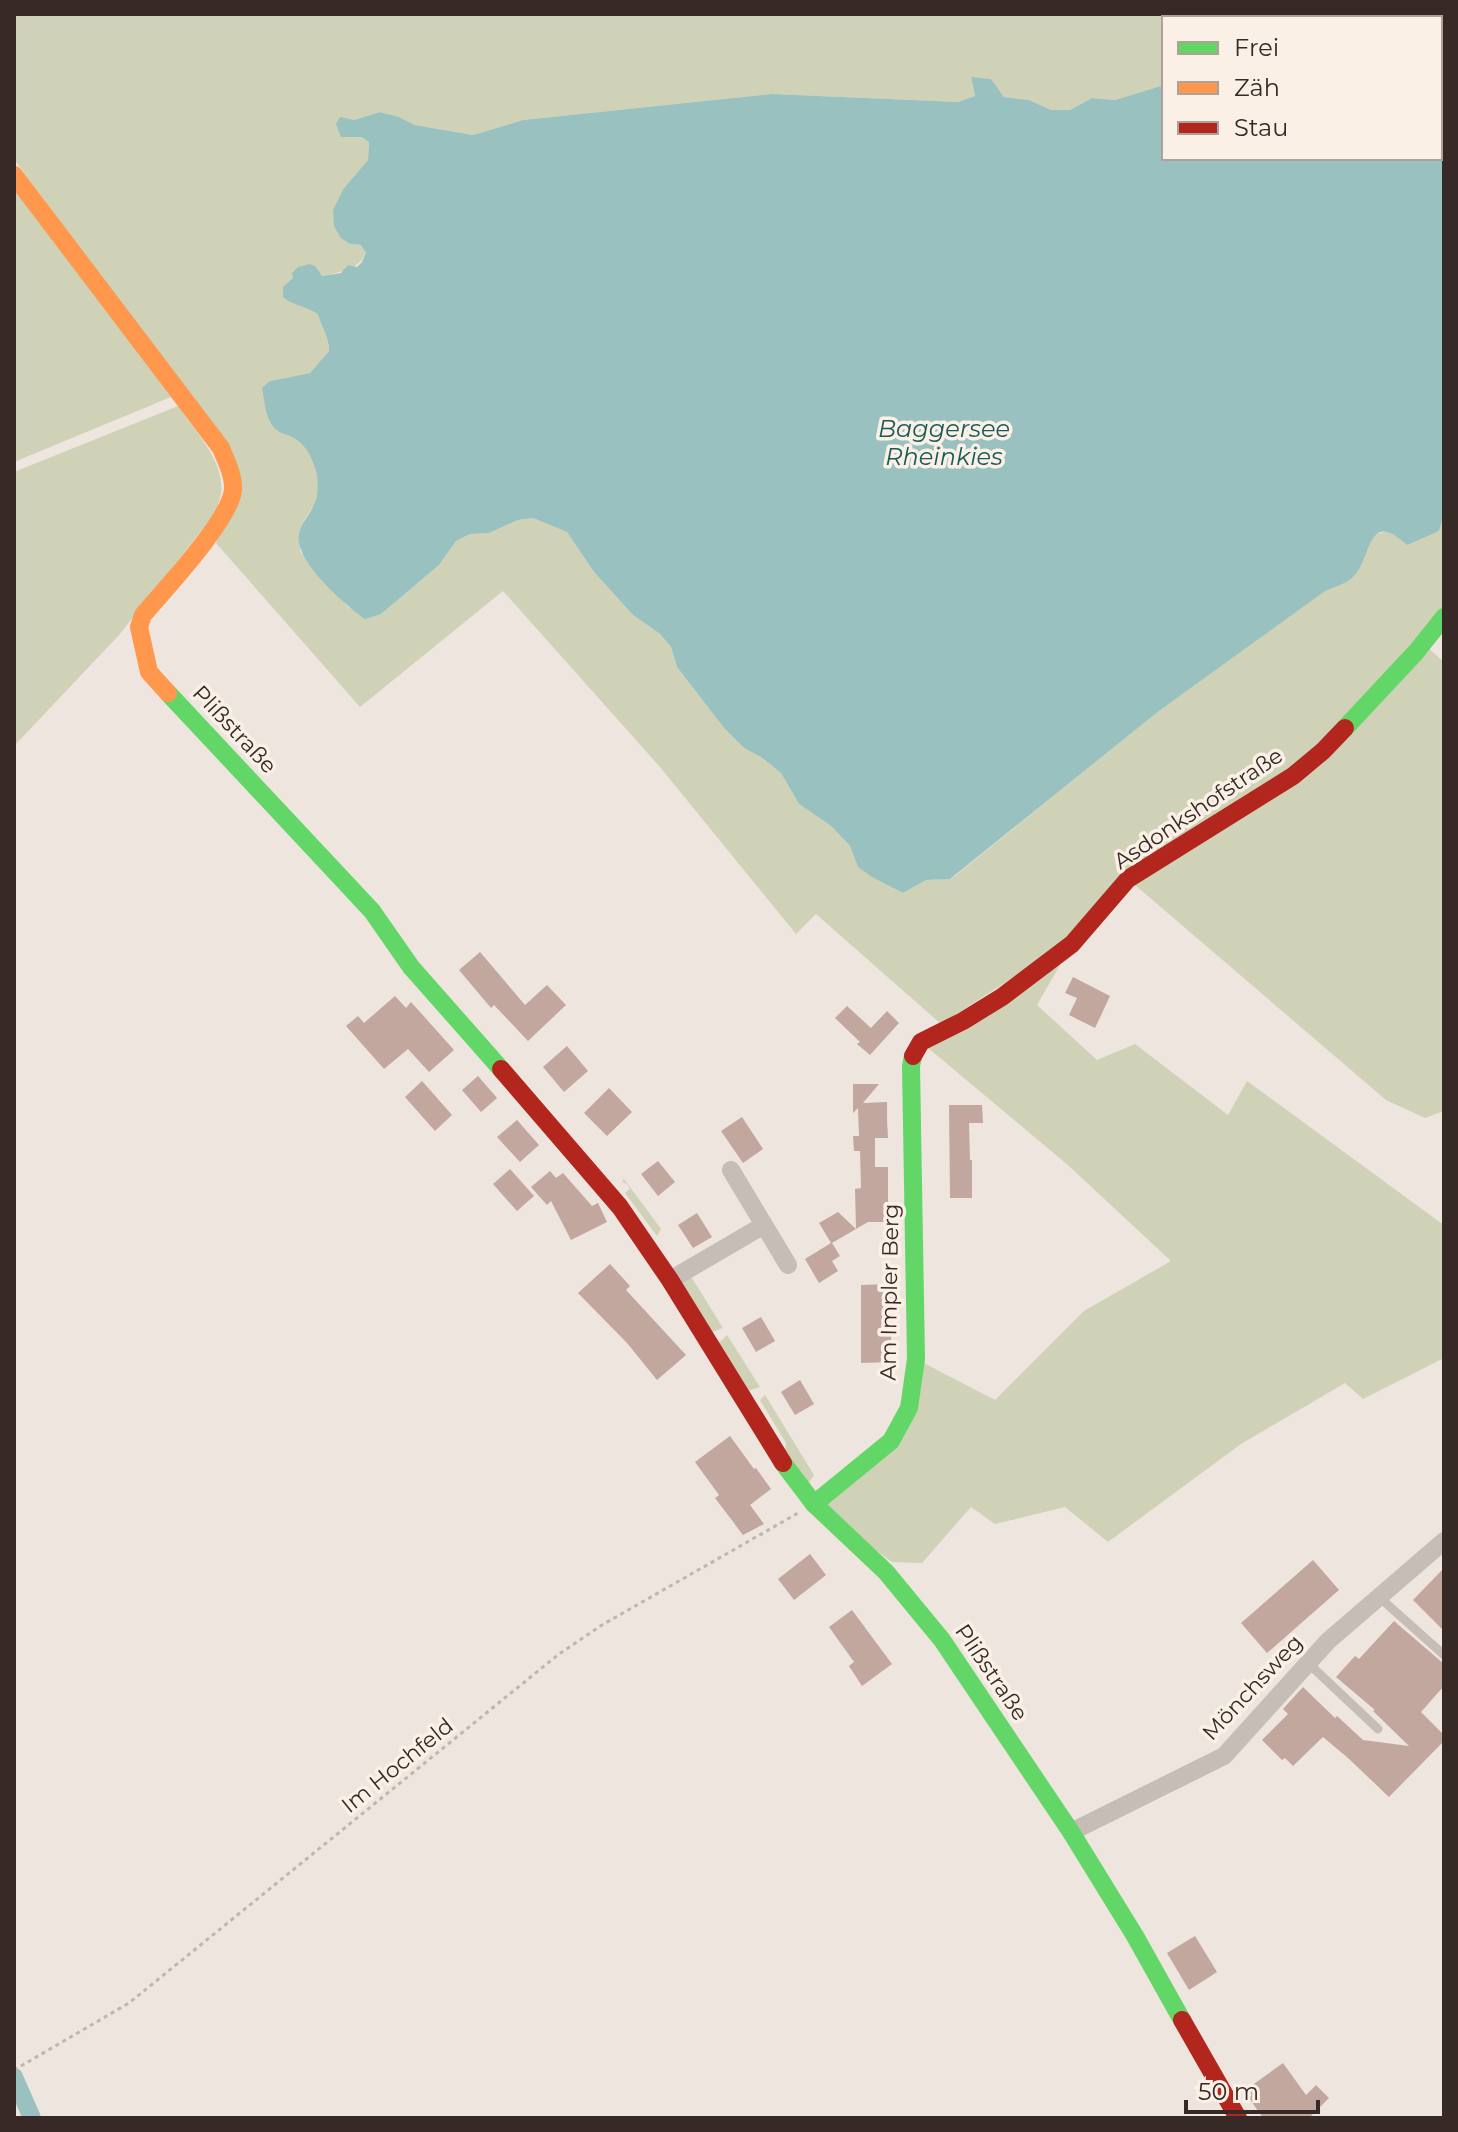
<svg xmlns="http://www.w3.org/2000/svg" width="1458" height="2132" viewBox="0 0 1458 2132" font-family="Montserrat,sans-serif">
	<rect width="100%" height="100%" fill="#ede5de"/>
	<g fill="#cfd2b7">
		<path d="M14,14H1444V87L1440,86V18H1164V85L1115,100L1092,98L1070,110H1051L1029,100L1004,97L991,79L971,78L975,96L958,102L772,94L523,120L473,135L415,125L399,117L380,112L354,120L362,137L369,141L368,160L344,188L350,244L361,245L366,253C358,271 339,272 322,276L316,267L293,278V304L310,308L319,314C322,329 329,336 329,351L310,373L270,381L277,431L292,437L307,447L316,468L318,488L314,506L303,522L300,551L313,569L349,608L381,614L439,565L456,541L470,534L489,533L518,520L533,518L567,532L594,572L633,615L660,634L671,647L677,667L724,728L744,748L761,757L781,773L799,804L831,826L850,846L858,867L903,893L926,880L951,879L1159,711L1325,590L1343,584L1364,559L1368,544L1374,535L1386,531L1398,536L1439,531L1444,515V611L1419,640L1444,662V1111L1425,1118L1386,1100L1128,879L1051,953L941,1024L816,914L796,934L660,767L503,591L360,707L216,543L239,497L174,376L14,159Z"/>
		<path d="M14,186L171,397L14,462Z"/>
		<path d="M178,406C194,430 225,461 221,493C220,500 217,506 216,512L119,635L14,746V472Z"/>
		<path d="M1072,944L1037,1005L1097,1060L1135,1044L1228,1115L1247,1081L1441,1223L1444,1222V1358L1363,1399L1345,1383L1241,1444L1108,1542L1065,1507L995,1524L971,1507L922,1563L892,1562L814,1504L891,1441L916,1359L995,1400L1084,1311L1171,1261L1069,1166L921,1042Z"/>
		<path d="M624,1179L661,1229L657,1236L625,1193L630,1189L627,1184L622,1182Z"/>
		<path d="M690,1275L723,1328L712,1332L683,1285L684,1280Z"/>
		<path d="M727,1335L760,1387L748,1391L719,1343Z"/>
		<path d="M765,1395L814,1475L807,1486L785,1451L786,1443L760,1400Z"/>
	</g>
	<path fill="#99c1bf" d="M971,77L991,79L1004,97L1029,100L1051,110H1070L1092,98L1115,100L1164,85V158H1440V86L1444,87V515L1439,531L1407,545C1367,508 1372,557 1354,576C1346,584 1335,587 1325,591L1159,711L950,879L926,880L903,893L872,877L858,867L850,846L831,826L799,804L781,773L761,757L744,748L724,728L677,667L671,647L660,634L633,615L594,572L567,532L533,518L518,520L489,533L470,534L456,541L439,565L381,614L365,619C346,606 293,560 299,534C301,523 309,516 313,507C319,495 319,477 314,465C309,451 304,444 292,437C286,434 279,433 275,429C265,417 265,403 262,388L270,381L310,373L329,351C329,336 322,329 318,314C307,306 295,307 283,297V287L293,278L292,273L298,267L310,264L316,267L322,276L341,273L348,265L357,267L362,262L366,253L361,245L350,244L341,238L334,226L333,210L344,188L368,160L369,142L362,137H341L336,124L340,117L354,120L380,112L399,117L415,125L473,135L523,120L772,94L958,102L975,96Z"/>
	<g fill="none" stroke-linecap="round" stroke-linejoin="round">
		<path stroke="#99c1bf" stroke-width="18" d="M14,2077L32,2118"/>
	</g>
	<g fill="#c2a79e">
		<path d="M480,952L525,1005L547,985L566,1005L528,1041L494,1005L491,1008L459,970Z"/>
		<path d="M1073,977L1110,996L1095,1028L1069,1015L1077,998L1065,993Z"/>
		<path d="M395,996L406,1008L411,1002L454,1050L429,1072L408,1049L384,1069L346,1026L358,1016L364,1023Z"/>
		<path d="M847,1006L871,1028L887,1011L899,1023L870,1055L857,1044L860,1042L835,1018Z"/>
		<path d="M567,1046L588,1071L564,1092L543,1067Z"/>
		<path d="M478,1076L497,1098L481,1112L462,1090Z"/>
		<path d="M422,1081L452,1115L435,1131L405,1097Z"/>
		<path d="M853,1084H879L863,1103L887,1102V1120L888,1138H875V1167H888V1202H885V1222H868L856,1229L855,1189L861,1188L860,1151H854L853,1136H859L858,1108L853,1113Z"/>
		<path d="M609,1088L632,1112L607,1136L584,1113Z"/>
		<path d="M949,1105H982L983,1123H969L970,1160H972V1198H950Z"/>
		<path d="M742,1117L763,1149L743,1163L721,1131Z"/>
		<path d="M517,1120L539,1145L520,1162L497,1137Z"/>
		<path d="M658,1161L675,1182L658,1196L641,1174Z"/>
		<path d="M510,1169L534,1196L517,1211L493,1184Z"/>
		<path d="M550,1171L556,1178L563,1173L592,1206L598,1203L607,1222L571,1240L551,1201L547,1205L531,1187Z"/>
		<path d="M838,1212L856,1229L832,1243L840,1256L832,1261L838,1271L819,1283L805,1259L831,1243L819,1223Z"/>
		<path d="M697,1213L712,1237L693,1248L678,1225Z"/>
		<path d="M610,1264L630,1286L626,1290L686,1355L657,1380L627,1343L578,1293Z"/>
		<path d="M891,1284V1362L861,1363V1285Z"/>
		<path d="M761,1317L775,1341L756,1352L742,1328Z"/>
		<path d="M800,1380L814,1404L795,1415L781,1392Z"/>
		<path d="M730,1436L754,1469L756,1468L771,1489L750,1505L764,1524L743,1535L715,1498L719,1495L695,1462Z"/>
		<path d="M810,1554L826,1575L794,1600L778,1579Z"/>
		<path d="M1313,1560L1339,1590L1267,1653L1241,1623Z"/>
		<path d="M1444,1568V1631L1413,1600Z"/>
		<path d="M852,1610L892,1664L862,1686L849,1666L854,1662L829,1627Z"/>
		<path d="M1394,1621L1444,1664V1686L1421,1712L1444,1735V1741L1389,1797L1348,1758L1323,1737L1293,1766L1285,1758L1282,1760L1262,1740L1288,1714L1283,1709L1303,1687L1335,1718L1337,1716L1363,1740L1409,1746L1373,1711L1375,1710L1336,1677L1355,1656L1359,1659Z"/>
		<path d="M1195,1936L1217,1972L1189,1990L1167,1953Z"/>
		<path d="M1283,2063L1306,2095L1316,2085L1329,2098L1309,2118H1263L1244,2091Z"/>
	</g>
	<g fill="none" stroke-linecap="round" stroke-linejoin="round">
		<path stroke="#bfb6b0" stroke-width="3" stroke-dasharray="4 4" stroke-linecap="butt" d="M14,2070L129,2003L559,1654L602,1625L798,1513"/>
		<g stroke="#c6bdb7" stroke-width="9">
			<path d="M1379,1597L1444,1655"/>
			<path d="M1308,1663L1378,1729"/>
		</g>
		<g stroke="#c6bdb7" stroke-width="18">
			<path d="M764,1225L788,1265"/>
			<path d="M670,1280L764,1225L731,1170"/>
			<path d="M1071,1832L1224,1756L1328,1641L1444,1541"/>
		</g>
		<g stroke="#63d668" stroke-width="18">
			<path d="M168,693L372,911L411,967L501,1069"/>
			<path d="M1345,728L1416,652L1444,617"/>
			<path d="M783,1463L814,1504L886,1572L942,1640L1071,1832L1135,1936L1182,2020"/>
			<path d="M814,1504L891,1441L909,1408L916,1359L911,1066L913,1056"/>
		</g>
		<path stroke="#ff974d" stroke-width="18" d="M14,175L221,448C226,461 234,475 233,490C230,520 165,589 143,615L139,627L149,672L168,693"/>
		<g stroke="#b3261e" stroke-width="18">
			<path d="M913,1056L921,1042L963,1021L1002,997L1072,944L1128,879L1293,776L1323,751L1345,728"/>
			<path d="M501,1069L620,1207L670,1280L783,1463"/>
			<path d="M1182,2020L1238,2118"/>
		</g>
	</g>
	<g text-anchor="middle" stroke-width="7" stroke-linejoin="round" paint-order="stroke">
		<g font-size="22" fill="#372a26" stroke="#fbf0e5">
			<text transform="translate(235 729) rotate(47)" y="8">Plißstraße</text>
			<text transform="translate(1198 808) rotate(-34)" y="8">Asdonkshofstraße</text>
			<text transform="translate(889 1292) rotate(-89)" y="8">Am Impler Berg</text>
			<text transform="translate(992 1672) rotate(56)" y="8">Plißstraße</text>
			<text transform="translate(1252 1687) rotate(-47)" y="8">Mönchsweg</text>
			<text transform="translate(397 1765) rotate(-39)" y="8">Im Hochfeld</text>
		</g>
		<g font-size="24" font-style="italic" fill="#185a5b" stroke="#fbf0e5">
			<text x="944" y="437">Baggersee<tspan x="944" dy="28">Rheinkies</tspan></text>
		</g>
	</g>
	<rect width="1458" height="2132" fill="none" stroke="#372a26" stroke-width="32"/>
	<rect x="1162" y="16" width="280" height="144" fill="#fbf0e5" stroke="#ada199" stroke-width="2"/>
	<rect x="1178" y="42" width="40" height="12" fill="#63d668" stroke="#ada199" stroke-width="2"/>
	<text x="1234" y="56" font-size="24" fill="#372a26">Frei</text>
	<rect x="1178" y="82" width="40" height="12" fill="#ff974d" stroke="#ada199" stroke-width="2"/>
	<text x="1234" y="96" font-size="24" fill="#372a26">Zäh</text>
	<rect x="1178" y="122" width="40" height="12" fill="#b3261e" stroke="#ada199" stroke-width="2"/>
	<text x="1234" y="136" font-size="24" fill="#372a26">Stau</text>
	<path d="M1186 2100v12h132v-12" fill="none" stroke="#372a26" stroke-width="4"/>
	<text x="1198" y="2100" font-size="24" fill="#372a26" stroke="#fbf0e5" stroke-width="6" paint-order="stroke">50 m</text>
</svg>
